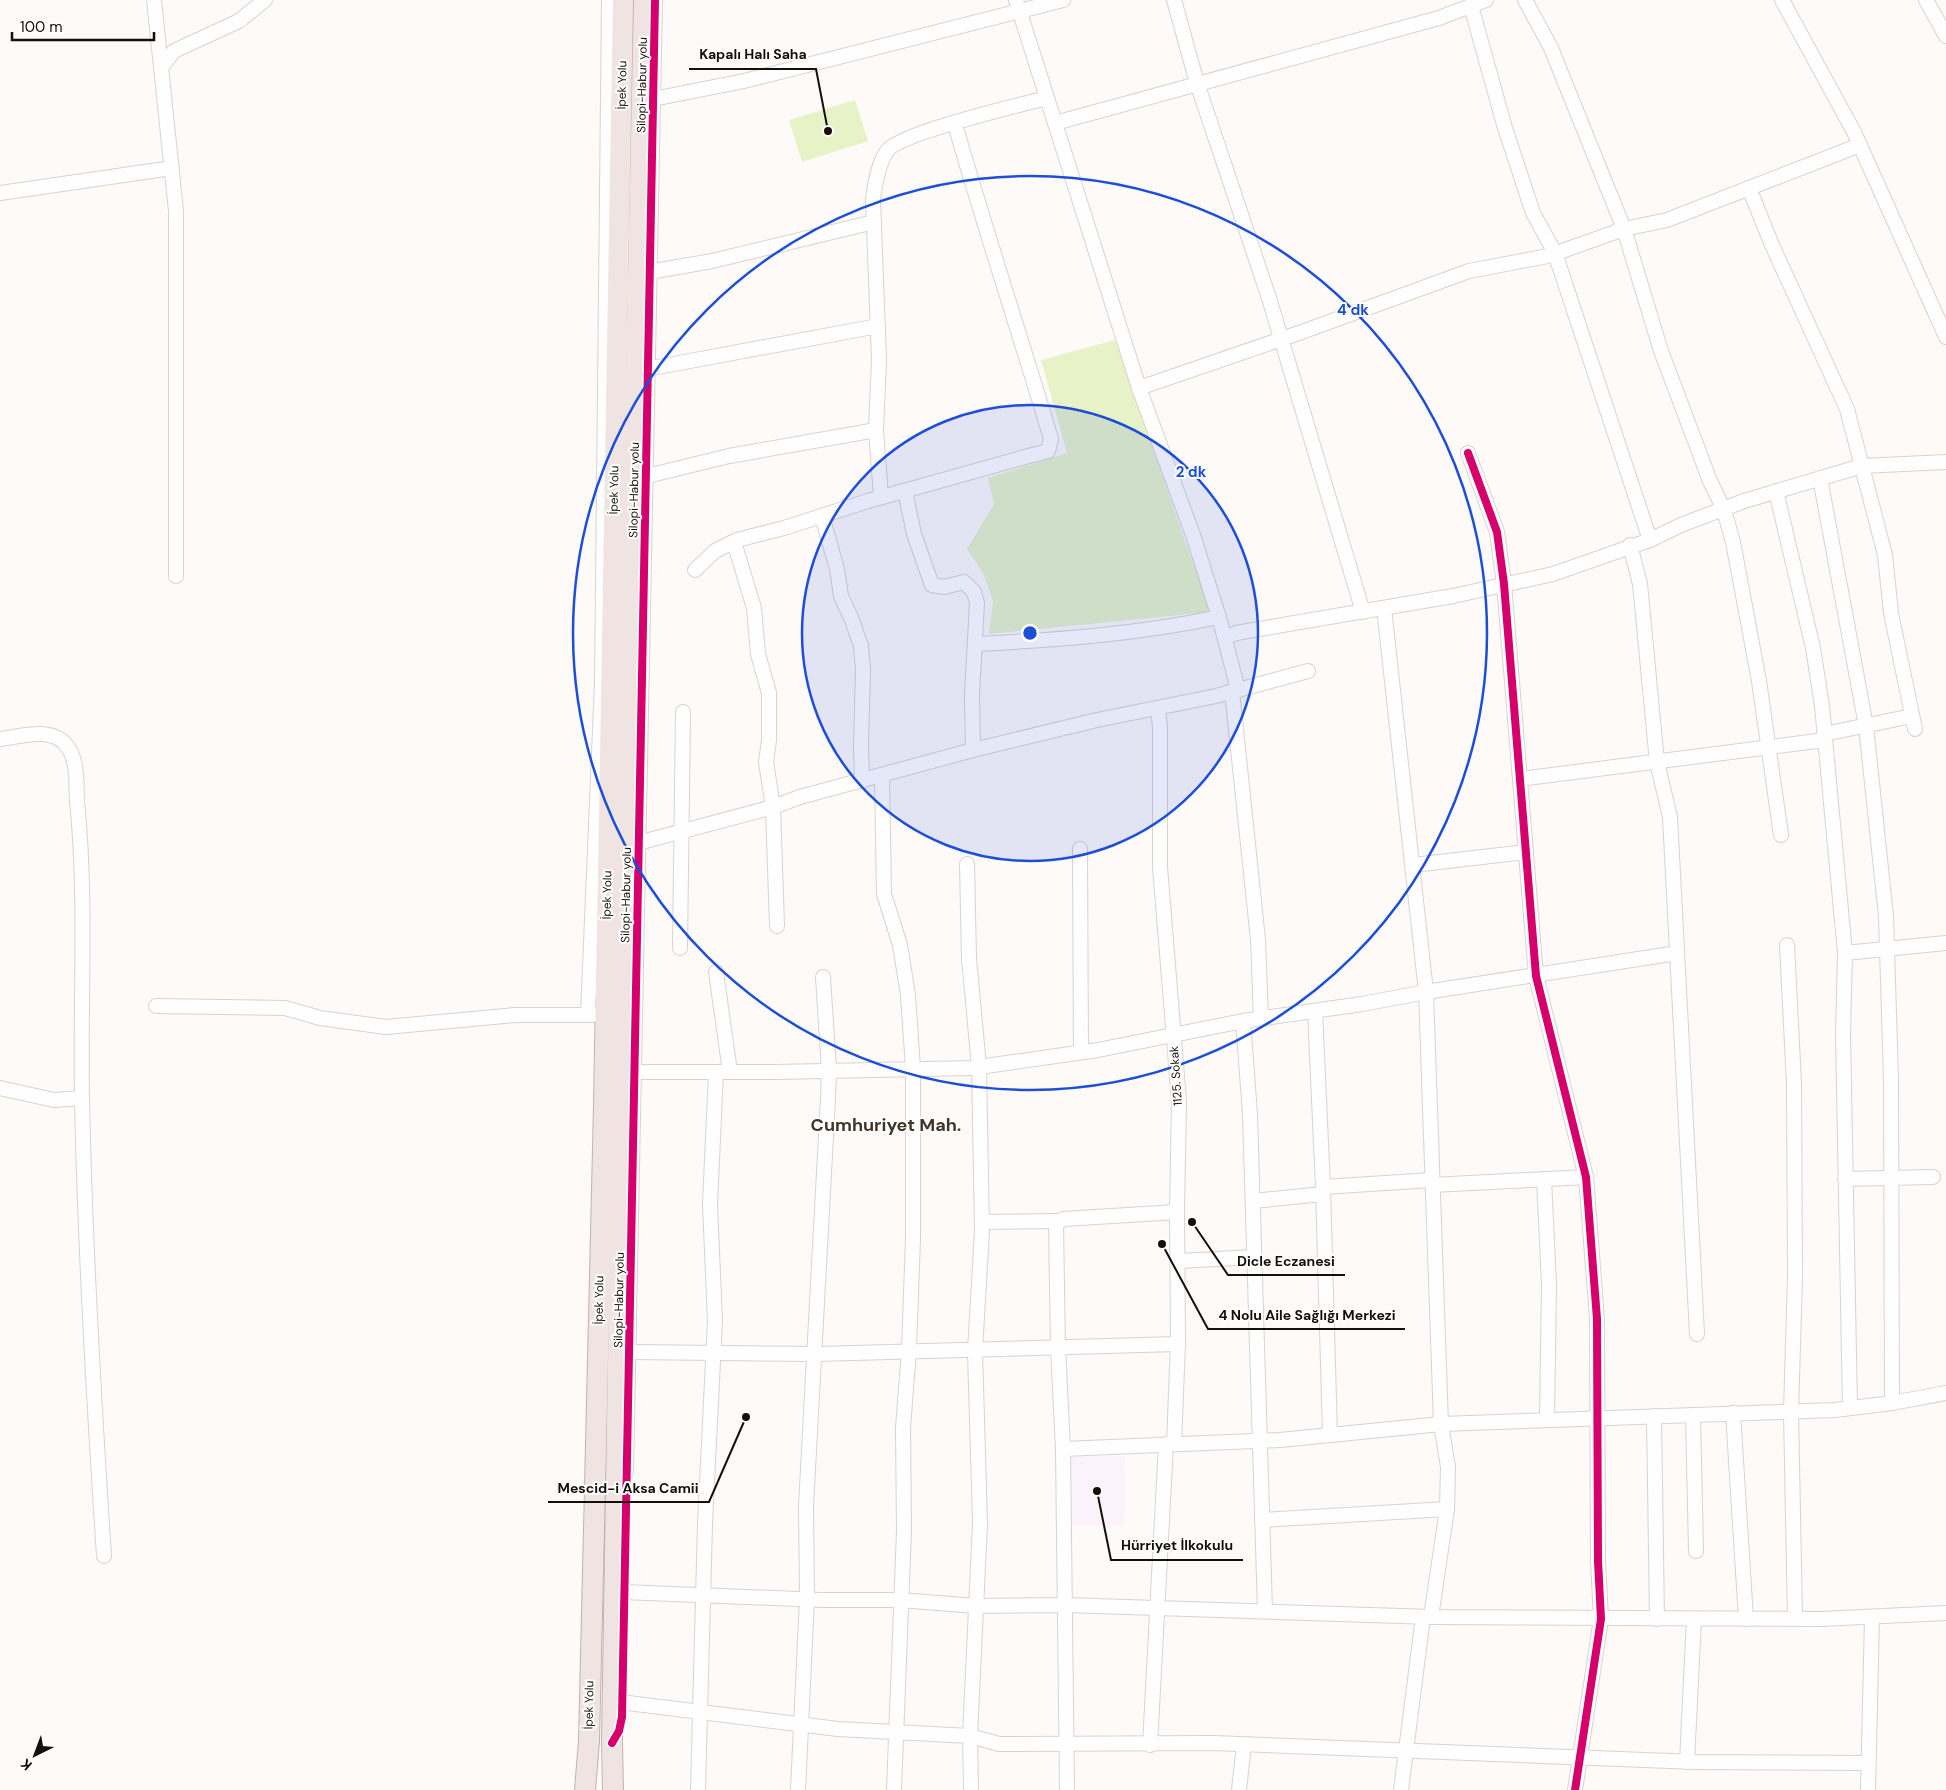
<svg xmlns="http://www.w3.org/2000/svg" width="1946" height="1790" viewBox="0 0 1946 1790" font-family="'DM Sans',sans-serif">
	<rect width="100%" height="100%" fill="#fdfaf8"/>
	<path fill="#fcf2fb" d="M1125,1456L1124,1526H1071L1069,1457Z"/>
	<g fill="#e7f3c6">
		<path d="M855,100L868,141L802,162L789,120Z"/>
		<path d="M1115,340L1210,612L989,634L993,601L983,573L967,549L994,504L988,478L1067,453L1041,360Z"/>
	</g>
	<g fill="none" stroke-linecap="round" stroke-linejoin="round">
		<g stroke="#d9d3cf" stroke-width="16">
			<g id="minor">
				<path d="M154,0L176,211V576"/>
				<path d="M1016,0L1139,388L1193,535L1221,624L1238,690"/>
				<path d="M1174,0L1197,83L1269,298L1363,612"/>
				<path d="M1525,0L1551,48L1624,229L1661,351L1710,481L1724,510L1733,542L1759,681L1781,835"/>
				<path d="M1782,0L1854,132L1946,337"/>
				<path d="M1926,0L1946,36"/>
				<path d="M1471,6L1505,128L1533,213L1555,253L1650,540"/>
				<path d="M161,68L174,51L239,21L265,0"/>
				<path d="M653,99L744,81L1063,0"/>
				<path d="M1055,123L1439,18L1486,0"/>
				<path d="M1749,188L1772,245L1847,409L1885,555L1891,613L1915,729"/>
				<path d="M0,193L172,168"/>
				<path d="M649,272L712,261L874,222"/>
				<path d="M647,369L878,326"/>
				<path d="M1139,388L1299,333L1469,271L1548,256L1624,229L1667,220L1860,145"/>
				<path d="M1468,453L1497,532L1504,584L1536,976L1586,1177L1597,1319L1598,1561L1601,1619L1575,1790"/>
				<path d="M647,476L729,456L876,430"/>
				<path d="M1820,478L1866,726L1886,916L1891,1079L1892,1403"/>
				<path d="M905,491L914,534L932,585L944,587L964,582L974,592L977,603L972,694L973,750"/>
				<path d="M1776,491L1813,648L1822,706L1845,953L1843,1034L1850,1408"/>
				<path d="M881,497L876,430L879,360L873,199C875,183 878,164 887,151C900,133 1020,105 1047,98"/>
				<path d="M822,516L837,569L841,596L852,620L861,646L863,670L861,745L862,781"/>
				<path d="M734,542L754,608L758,654L769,693V740L766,762L773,807L777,926"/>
				<path d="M1630,545L1640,584L1657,762L1670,817L1697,1334"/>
				<path d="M695,570L715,551L737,540L784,528L868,501L1025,457L1048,451L1051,439C1020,334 985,230 955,124"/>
				<path d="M1384,608L1426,992L1441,1424L1448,1467L1447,1509L1431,1617"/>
				<path d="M1225,638L1236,633L1453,596L1553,574L1650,540L1681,525L1744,501L1862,466L1946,462"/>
				<path d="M976,644C1057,640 1139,634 1219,617"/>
				<path d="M1232,691L1258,940L1261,1019"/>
				<path d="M1158,709L1160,727V867L1179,1101L1177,1212L1178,1344L1174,1444"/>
				<path d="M1824,734L1912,716"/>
				<path d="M0,739C23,736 55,725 69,749C78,763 76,786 77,801C87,900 80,1000 82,1099C85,1251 94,1404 104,1556"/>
				<path d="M882,775L884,894L900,945L908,995L913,1068V1238L909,1350L903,1428L904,1531L894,1790"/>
				<path d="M1520,779L1825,740"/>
				<path d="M638,843L773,807L800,797L973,750L1097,720L1216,696L1308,671"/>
				<path d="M1080,849L1081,1052"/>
				<path d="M967,864L969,958L979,1067L982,1231L975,1351L980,1524L970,1736L971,1790"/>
				<path d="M1413,865L1526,852"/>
				<path d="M1787,945L1794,1084L1795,1276L1791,1412L1795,1618"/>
				<path d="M680,948L683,712"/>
				<path d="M1845,953L1946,943"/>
				<path d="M716,972L730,1072"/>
				<path d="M156,1006L285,1008L320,1018L386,1027L515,1015H597"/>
				<path d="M1315,1011L1323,1187L1330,1435"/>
				<path d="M588,1015L602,683L609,0"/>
				<path d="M1243,1021L1250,1114L1265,1611"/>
				<path d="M634,1072H776L972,1068L1098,1050L1243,1021L1362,1004L1426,992L1677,953"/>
				<path d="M0,1088L54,1100L82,1098"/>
				<path d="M1544,1179L1549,1284L1547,1419"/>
				<path d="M1845,1179L1933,1177"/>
				<path d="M1432,1185L1586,1177"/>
				<path d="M1323,1187L1432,1180"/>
				<path d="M1253,1201L1323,1194"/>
				<path d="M982,1222L1058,1221"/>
				<path d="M1179,1261L1255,1257"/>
				<path d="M629,1352L816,1354L1178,1344"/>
				<path d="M1733,1413L1746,1619"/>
				<path d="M1693,1415L1696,1551"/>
				<path d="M1654,1416L1657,1619"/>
				<path d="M1063,1449L1280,1440L1441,1424L1835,1410L1892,1403L1946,1393"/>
				<path d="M626,1472L655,0"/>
				<path d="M1262,1520L1447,1509"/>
				<path d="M623,1592L821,1600H900L976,1606L1065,1605L1431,1617L1821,1619L1946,1613"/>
				<path d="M612,1701L838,1729L970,1736L999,1744L1213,1743L1696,1762L1868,1763"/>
				<path d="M1150,1745L1166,1444"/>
				<path d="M1687,1762L1694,1619"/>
				<path d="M698,1790L705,1523L715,1321L710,1204L716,1072"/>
				<path d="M798,1790L807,1599L806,1506L828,1099L829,1071L823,977"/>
				<path d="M1067,1790L1063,1449L1058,1349L1056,1224L1063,1219L1177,1212"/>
				<path d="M1239,1790L1244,1745"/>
				<path d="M1401,1790L1423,1617"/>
				<path d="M1868,1790L1872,1617"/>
			</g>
		</g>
		<g stroke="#c0b3af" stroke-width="22">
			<g id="highway">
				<path d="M585,1790L589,1741L604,1106L623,0"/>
				<path d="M613,1790L612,1743L627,793L644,0"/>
			</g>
		</g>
		<use href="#minor" stroke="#fffefe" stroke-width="14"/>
		<use href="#highway" stroke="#efe4e1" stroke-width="20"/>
		<g stroke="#fff" stroke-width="11">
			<g id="cycleway">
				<path d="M1468,453L1497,532L1504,584L1536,976L1586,1177L1597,1319L1598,1561L1601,1619L1575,1790"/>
				<path d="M612,1743L619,1731L622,1717L655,0"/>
			</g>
		</g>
		<use href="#cycleway" stroke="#d6006c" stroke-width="8"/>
	</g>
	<circle cx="1030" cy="633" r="228" fill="#1d4ed8" fill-opacity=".12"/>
	<g fill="none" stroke="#1d4ed8" stroke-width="2.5">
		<circle cx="1030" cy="633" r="228"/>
		<circle cx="1030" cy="633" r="457"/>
	</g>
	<g text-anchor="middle" stroke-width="4" stroke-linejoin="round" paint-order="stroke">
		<g font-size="12" fill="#150f0a" stroke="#fff">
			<text transform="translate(622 85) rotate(-89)" y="4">İpek Yolu</text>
			<text transform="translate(642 85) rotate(-89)" y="4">Silopi-Habur yolu</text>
			<text transform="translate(614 490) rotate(-89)" y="4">İpek Yolu</text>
			<text transform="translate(634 490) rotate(-89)" y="4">Silopi-Habur yolu</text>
			<text transform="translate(607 895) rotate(-89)" y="4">İpek Yolu</text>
			<text transform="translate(626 895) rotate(-89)" y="4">Silopi-Habur yolu</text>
			<text transform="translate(1176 1076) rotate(-94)" y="4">1125. Sokak</text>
			<text transform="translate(599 1300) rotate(-89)" y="4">İpek Yolu</text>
			<text transform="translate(619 1300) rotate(-89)" y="4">Silopi-Habur yolu</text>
			<text transform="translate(589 1705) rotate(-89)" y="4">İpek Yolu</text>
		</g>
		<g font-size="18" font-weight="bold" fill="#433528" stroke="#fff">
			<text x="886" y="1131">Cumhuriyet Mah.</text>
		</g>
	</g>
	<circle cx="1030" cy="633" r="8" fill="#1d4ed8" stroke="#fff" stroke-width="2.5"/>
	<g font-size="15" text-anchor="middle" font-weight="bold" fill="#1d4ed8" stroke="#fff" stroke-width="4" stroke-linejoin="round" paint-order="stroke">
		<text x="1353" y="315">4 dk</text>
		<text x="1191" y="477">2 dk</text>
	</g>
	<path fill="none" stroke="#150f0a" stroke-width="2" d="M828 131L816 69H689M1192 1222L1228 1275H1345M1162 1244L1208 1329H1405M746 1417L709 1502H548M1097 1491L1111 1560H1243"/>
	<g fill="#150f0a" stroke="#fff" stroke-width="2">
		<circle cx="828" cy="131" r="5"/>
		<circle cx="1192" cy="1222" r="5"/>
		<circle cx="1162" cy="1244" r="5"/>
		<circle cx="746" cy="1417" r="5"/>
		<circle cx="1097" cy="1491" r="5"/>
	</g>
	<g font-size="14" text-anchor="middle" font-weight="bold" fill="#150f0a" stroke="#fff" stroke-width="4" stroke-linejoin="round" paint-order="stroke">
		<text x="753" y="59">Kapalı Halı Saha</text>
		<text x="1286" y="1266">Dicle Eczanesi</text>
		<text x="1307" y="1320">4 Nolu Aile Sağlığı Merkezi</text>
		<text x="628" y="1493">Mescid-i Aksa Camii</text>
		<text x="1177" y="1550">Hürriyet İlkokulu</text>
	</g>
	<g transform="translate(35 1755) rotate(222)" stroke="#ffffff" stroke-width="4" paint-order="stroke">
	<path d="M0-4L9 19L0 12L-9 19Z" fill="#150f0a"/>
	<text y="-8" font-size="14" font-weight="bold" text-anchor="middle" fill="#150f0a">K</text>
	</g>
	<path d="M12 32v8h142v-8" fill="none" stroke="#150f0a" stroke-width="2.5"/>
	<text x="20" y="32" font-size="15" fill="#150f0a" stroke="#ffffff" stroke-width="4" paint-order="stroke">100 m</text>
</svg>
